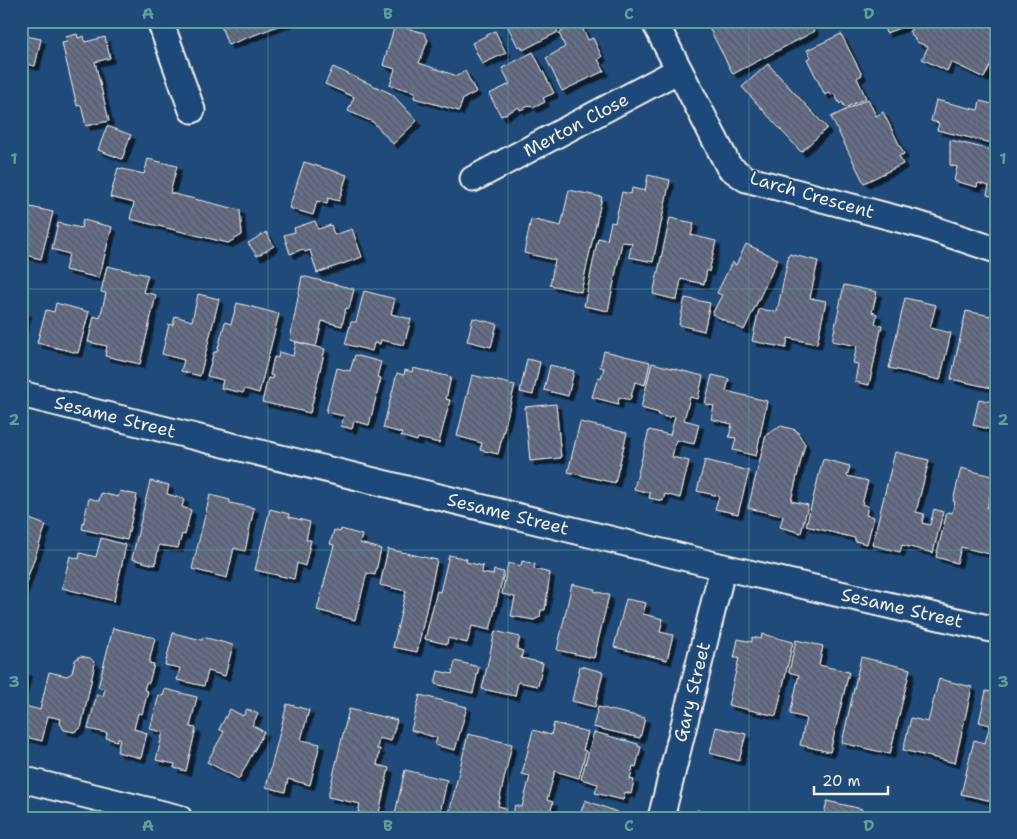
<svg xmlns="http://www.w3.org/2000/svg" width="1017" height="839" viewBox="0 0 1017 839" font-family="'Shantell Sans',sans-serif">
	<defs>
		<pattern id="building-back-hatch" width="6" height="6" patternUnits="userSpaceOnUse" patternTransform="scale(1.25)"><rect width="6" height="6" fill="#666e87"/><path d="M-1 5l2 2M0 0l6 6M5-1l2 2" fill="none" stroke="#565963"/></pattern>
		<filter id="shadow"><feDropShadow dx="4.5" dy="4.5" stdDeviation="0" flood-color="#0009"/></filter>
	</defs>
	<rect width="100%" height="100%" fill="#1f4a7a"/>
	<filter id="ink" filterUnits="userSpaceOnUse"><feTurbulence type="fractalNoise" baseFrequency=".02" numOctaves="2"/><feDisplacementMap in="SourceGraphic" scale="10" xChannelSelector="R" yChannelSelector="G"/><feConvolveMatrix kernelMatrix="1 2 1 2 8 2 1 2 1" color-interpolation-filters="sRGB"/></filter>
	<g filter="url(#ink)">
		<g fill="url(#building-back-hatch)" stroke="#f4f1e8" filter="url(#shadow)">
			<path d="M219,21H291L228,45Z"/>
			<path d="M505,21H566L555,27L558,32L523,50L521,46L518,47Z"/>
			<path d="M718,21H810L815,31L733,74L708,26Z"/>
			<path d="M882,21H919L886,33Z"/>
			<path d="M923,21H996V53L984,78L951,62L947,71L922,59L928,47L917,42L909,31Z"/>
			<path d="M580,23L588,40L593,38L602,57L598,59L604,71L562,91L546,58L565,47L559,33Z"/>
			<path d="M400,26L424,33L428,40L419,63L457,76L465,71L476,92L463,99L459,111L414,98L415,92L390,85L395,69L383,65L394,28Z"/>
			<path d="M495,31L506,53L482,64L472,43Z"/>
			<path d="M77,34L78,38L84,36L85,42L105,37L110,58L95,62L109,121L86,126L81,105L77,106L62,43L67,42L66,37Z"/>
			<path d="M841,34L862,75L857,78L866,98L845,108L842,102L840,104L834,94L831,95L830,92L825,95L807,59L811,57L807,50Z"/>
			<path d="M21,35L41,39L35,66L22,63L21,67Z"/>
			<path d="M533,52L554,93L543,98L545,102L533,108L531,105L520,110L519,107L501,116L489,94L510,84L502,68Z"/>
			<path d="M768,64L827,128L801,152L742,87Z"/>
			<path d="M333,67L392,94L417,121L393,144L373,122L348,111L354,97L325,84Z"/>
			<path d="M868,99L876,116L883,112L904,154L899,156L903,164L864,183L831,117Z"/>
			<path d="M936,100L978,110L980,101L996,105V144L937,130L939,123L931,121Z"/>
			<path d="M107,126L131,135L122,159L98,150Z"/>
			<path d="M950,140L996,151V197L987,195L989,186L978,183L977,187L954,181L957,167L950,165Z"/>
			<path d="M148,159L177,166L170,193L240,210L242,235L228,243L130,219L134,203L110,197L118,168L144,174Z"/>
			<path d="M304,162L347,175L339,201L328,198L327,204L317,201L313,215L289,208Z"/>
			<path d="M648,175L670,180L653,262L629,257L632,243L622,242L608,311L584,306L598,238L607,240L611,222L615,223L622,192L631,194L632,188L645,191Z"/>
			<path d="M569,190L602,197L581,292L550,285L555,260L524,253L531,219L561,226Z"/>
			<path d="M26,206L53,212L41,259L21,254V213H24Z"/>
			<path d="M670,218L694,223L691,235L716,241L709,272L707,270L704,284L681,279L677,300L653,294Z"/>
			<path d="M83,220L112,227L99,278L65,270L69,254L52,249L58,223L81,228Z"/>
			<path d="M315,221L318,229L331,225L334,235L352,229L362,257L317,273L310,250L305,252L303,249L290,254L284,235L295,232L294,228Z"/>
			<path d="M266,232L274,246L257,256L248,243Z"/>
			<path d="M746,244L778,259L744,330L712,314L722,295L717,293L732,262L736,265Z"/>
			<path d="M789,254L818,261L810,298L826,301L817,344L788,338L786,348L752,341L759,309L777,312Z"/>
			<path d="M107,266L148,275L143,292L156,295L140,364L105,356L107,346L88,342L94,316L100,318L106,293L101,292Z"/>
			<path d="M302,276L354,289L349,309L346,308L342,326L322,321L316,347L290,340Z"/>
			<path d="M844,285L877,292L872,312L877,314L875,324L882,325L869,385L855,382L858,364L853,363L857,346L832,341Z"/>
			<path d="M364,291L395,299L391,314L411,319L404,345L381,340L380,344L374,343L372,351L345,344L351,322H356Z"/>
			<path d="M198,294L219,299L200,376L181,371L184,360L162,354L169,324L173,325L175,316L192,321Z"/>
			<path d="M685,298L710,303L704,331L679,325Z"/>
			<path d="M905,298L936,305L930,328L951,333L940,380L889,368Z"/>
			<path d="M56,303L89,312L78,353L37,343L46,310L54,312Z"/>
			<path d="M237,303L279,314L259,393L245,389L243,393L221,388L223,380L207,376L214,352H217L225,322L231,324Z"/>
			<path d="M21,310L27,312L21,335Z"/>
			<path d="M966,311L996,317V343L994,353L996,354V389L951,379Z"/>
			<path d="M473,318L497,324L491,347L467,341Z"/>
			<path d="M296,342L325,349L310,413L262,402L268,378L272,379L273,376L270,375L274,357L278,358L279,352L293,356Z"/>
			<path d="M604,351L650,362L645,385L635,382L630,400L619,397L618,404L592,397L598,377L601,378L604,368L600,367Z"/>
			<path d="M355,355L381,362L377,377L381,378L369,425L354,421L352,429L341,426L344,416L326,412L337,368L350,371Z"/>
			<path d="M527,359L540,362L533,395L520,392Z"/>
			<path d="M652,363L703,376L698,399L690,397L684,420L699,424L694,444L676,440L672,457L689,461L680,498L665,494L663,501L649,498L650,493L634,489L649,430L670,435L675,417L670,416V418L658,415L659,413L641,408Z"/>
			<path d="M550,365L574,371L568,396L544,390Z"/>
			<path d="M413,368L451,377L446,399L450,400L439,443L418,438L417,441L401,436L402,433L383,428L397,373L404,375L405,370L412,372Z"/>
			<path d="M472,375L515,385L498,454L480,450L482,443L457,436Z"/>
			<path d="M712,375L729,379L726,391L767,401L756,456L733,450L736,438L729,437L732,424L711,419L714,406L705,404Z"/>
			<path d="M979,399L996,403V431L973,425Z"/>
			<path d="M556,404L561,458L530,461L525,407Z"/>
			<path d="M580,422L627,433L615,483L568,472Z"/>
			<path d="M781,426L796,430L805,444L791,501L808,505L801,533L780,527L783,516L748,508L766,435Z"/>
			<path d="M895,452L929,460L916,512L924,514L922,523L930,525L934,509L943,512L933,553L902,545L900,552L872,545Z"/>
			<path d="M823,459L850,466L847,476L868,481L862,504L868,506L866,515L874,517L867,544L855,541V538L806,526Z"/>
			<path d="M705,460L749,471L738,514L715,509L719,496L697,491Z"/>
			<path d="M961,468L995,477L987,508L996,511V549L994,555L961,547L957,563L936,557L947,512L952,513L955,502L953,501Z"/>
			<path d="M150,481L169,485L167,494L184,499L182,507L191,510L185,535L182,534L178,548L159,545L155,565L132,559Z"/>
			<path d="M120,491L137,495L127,540L82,529L89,498L99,501L101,493L118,497Z"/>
			<path d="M210,495L230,500V503L254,508L245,551L234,548L227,578L192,569Z"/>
			<path d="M270,509L289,514V517L310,522L306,540H311L305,566L297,563L294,579L255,570Z"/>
			<path d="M21,516L46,525L21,597Z"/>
			<path d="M341,529L362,535L360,543L381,549L375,575L367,573L355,620L317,610L334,545L330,544L334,530L340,532Z"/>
			<path d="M101,538L126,545L114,601L62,588L70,556L79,559L80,553L96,557Z"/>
			<path d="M388,549L437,560L417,652L393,647L406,591L380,585Z"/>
			<path d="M449,555L467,559L466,562L483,566L482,573L493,575L494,570L504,572L490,630L472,626L467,643L448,638L447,644L425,639L437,591L440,592Z"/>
			<path d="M522,561L535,564L534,569L550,573L545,610H541L540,617L534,620L511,616L515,597L502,594L508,563L521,566Z"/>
			<path d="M572,584L595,589L594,591L609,595L594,658L557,650Z"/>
			<path d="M626,599L646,603L643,614L663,619L660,632L673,635L667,660L614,647Z"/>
			<path d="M113,628L155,638L149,663L154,664L149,683H146L144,690L148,691L142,714L138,713L134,729L147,733L141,758L117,752L120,738H118L117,741L106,738L107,733L88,729L97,694L103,696L105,689L98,687Z"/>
			<path d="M495,631L520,637L517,649L523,651L521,658L543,663L538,686L518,682L515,696L482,689Z"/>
			<path d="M173,633L202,640L203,637L233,645L225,676L208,671L204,686L177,680L180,668L165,665Z"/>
			<path d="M762,634L793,642L776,716L728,705L739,658H734L738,639L752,642V637L761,639Z"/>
			<path d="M796,640L823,646L819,665L849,672L830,752L800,745L806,718L790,714L799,675L789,672Z"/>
			<path d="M80,656L90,658L95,663L81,728L74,732L64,730L60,723L61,719L48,716L42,741L21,736V724L25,706L40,710L49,672L67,676L72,673L75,660Z"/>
			<path d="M861,657L910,669L890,754L842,743Z"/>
			<path d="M455,661L479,667L473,693L435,684L438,671L452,674Z"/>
			<path d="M580,666L603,672L595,707L572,701Z"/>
			<path d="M21,671L27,672L21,698Z"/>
			<path d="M939,679L972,687L955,763L903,750L911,718L928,722Z"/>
			<path d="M165,689L197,697L190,727L196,728L186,771L174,768L175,764L156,760L163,732L150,729L159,695L163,696Z"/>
			<path d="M986,691L996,693V802L961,794L974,740L985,743L990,725L979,722Z"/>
			<path d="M420,695L467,707L455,750L435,745L437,738L411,730Z"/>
			<path d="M287,704L309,710L301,740L320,744L310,785L288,779L285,792L266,787Z"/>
			<path d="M598,707L645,718L640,738L593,727Z"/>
			<path d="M230,709L243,716L247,709L258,714L252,725L264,732L239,779L207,762L224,732L219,729Z"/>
			<path d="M349,709L397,720L391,741L379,738L377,749H380L377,765L389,768L378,817L358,812L360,804L328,797Z"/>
			<path d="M554,723L588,732L583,750L586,751L579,778L555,771L547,800L553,802L550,813L559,816V818H512L515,805L522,807L530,776L522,774L533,730L551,735Z"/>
			<path d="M716,727L746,734L739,761L710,753Z"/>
			<path d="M594,732L638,744V746L641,747L636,767L633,766L630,779L634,780L631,794L625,792L623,800L595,793L598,784L581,779Z"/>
			<path d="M468,734L512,744L498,806L506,808L504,818H448Z"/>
			<path d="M405,770L447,780L439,818H394Z"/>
			<path d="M585,800L617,812L615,818H579Z"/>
			<path d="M827,801L862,809L860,818H823Z"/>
			<path d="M697,810L729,818H695Z"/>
		</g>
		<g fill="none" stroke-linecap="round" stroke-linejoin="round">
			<g stroke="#f4f1e8" stroke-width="29">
				<g id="street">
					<path d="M160,21L192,110"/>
					<path d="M654,21L729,167L746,179L921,225L996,250"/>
					<path d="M473,179L679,70"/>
					<path d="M21,394L723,567L996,630"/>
					<path d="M21,779L179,818"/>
					<path d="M661,818L723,567"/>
				</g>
			</g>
			<use href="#street" stroke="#1f4a7a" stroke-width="25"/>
		</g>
	</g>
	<path fill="none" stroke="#5fa199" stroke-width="1" stroke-opacity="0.55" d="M268,21V818M508,21V818M749,21V818M21,289H996M21,550H996"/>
	<g text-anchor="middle" stroke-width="4" stroke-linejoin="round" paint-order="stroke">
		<g font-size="18" fill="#f4f1e8" stroke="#1f4a7a">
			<text transform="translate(576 125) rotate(-28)" y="6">Merton Close</text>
			<text transform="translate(812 195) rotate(16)" y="6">Larch Crescent</text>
			<text transform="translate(115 417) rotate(14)" y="6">Sesame Street</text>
			<text transform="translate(508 514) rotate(14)" y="6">Sesame Street</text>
			<text transform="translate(902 608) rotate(13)" y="6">Sesame Street</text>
			<text transform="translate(692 692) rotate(-76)" y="6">Gary Street</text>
		</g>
	</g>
	<rect width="1017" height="839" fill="none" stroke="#1f4a7a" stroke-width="55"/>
	<path d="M814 786v8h74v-8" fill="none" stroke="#f4f1e8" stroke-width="2.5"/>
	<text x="822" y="786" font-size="15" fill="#f4f1e8" stroke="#1f4a7a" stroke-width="4" paint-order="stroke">20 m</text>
	<rect x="28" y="28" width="962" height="784" fill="none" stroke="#5fa199" stroke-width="2"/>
	<g font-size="16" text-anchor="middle" font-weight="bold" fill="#5fa199">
		<text x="148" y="19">A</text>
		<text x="388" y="19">B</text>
		<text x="629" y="19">C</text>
		<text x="869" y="19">D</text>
		<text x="14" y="164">1</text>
		<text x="1003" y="164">1</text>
		<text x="14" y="425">2</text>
		<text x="1003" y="425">2</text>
		<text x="14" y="687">3</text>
		<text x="1003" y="687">3</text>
		<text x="148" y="831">A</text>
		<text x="388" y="831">B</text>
		<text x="629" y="831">C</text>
		<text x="869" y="831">D</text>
	</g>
</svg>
